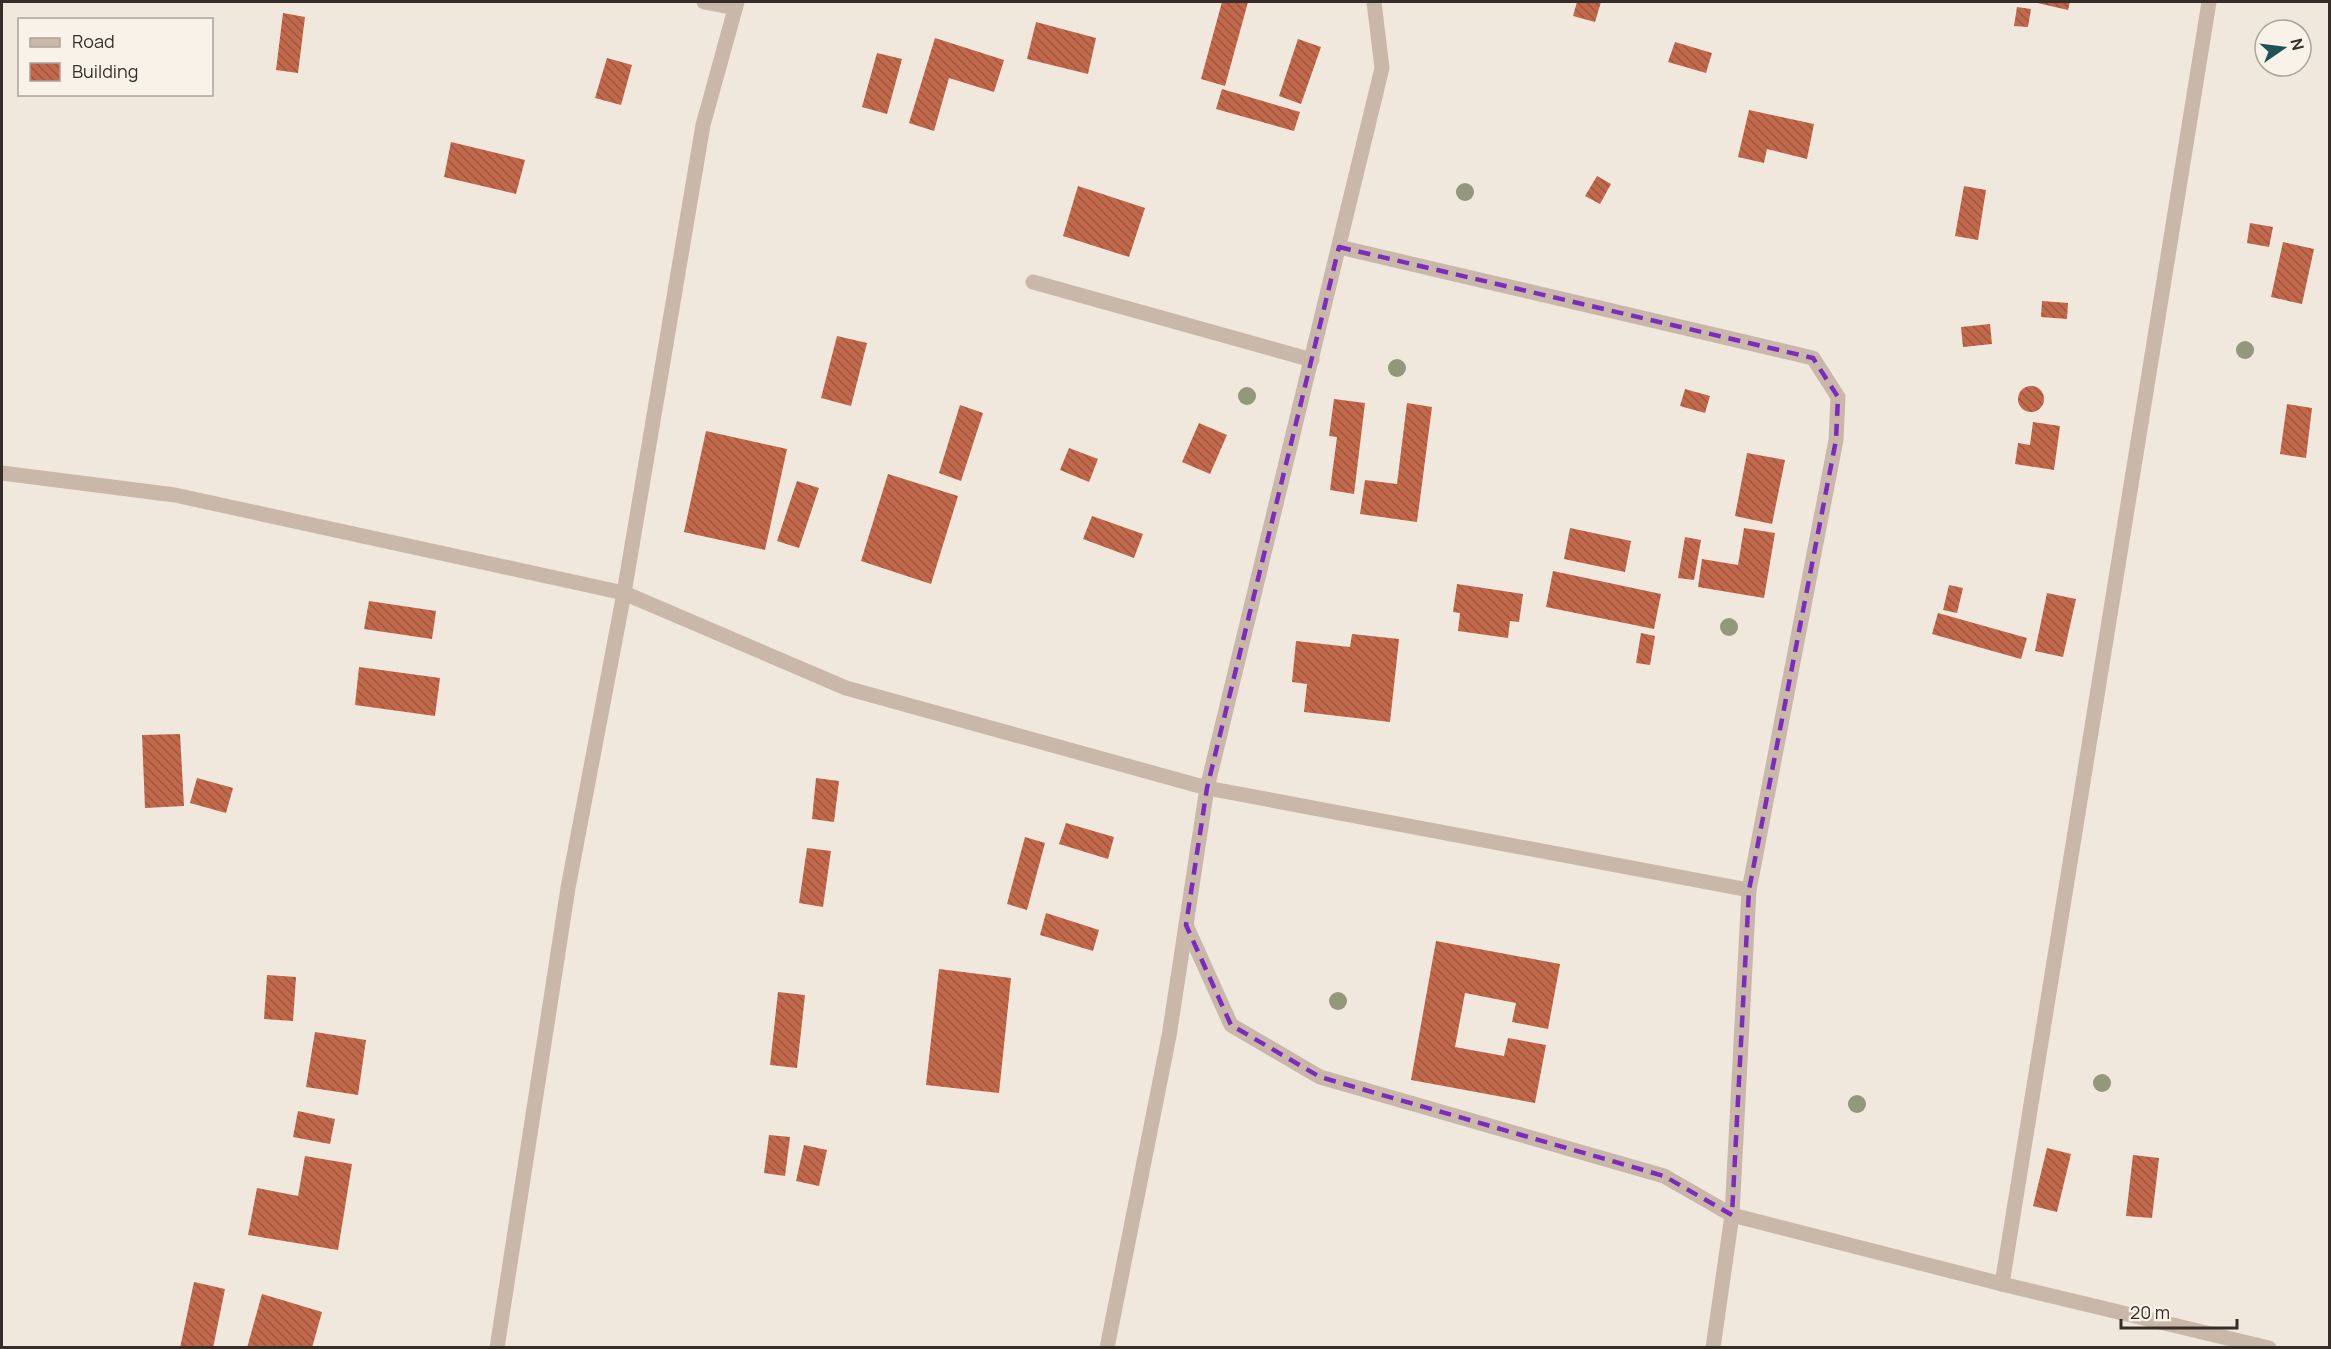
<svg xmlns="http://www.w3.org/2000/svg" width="2331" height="1349" viewBox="0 0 2331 1349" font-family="Manrope,sans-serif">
	<defs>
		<pattern id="building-back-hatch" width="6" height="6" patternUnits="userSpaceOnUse" patternTransform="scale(1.5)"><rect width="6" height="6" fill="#c2684b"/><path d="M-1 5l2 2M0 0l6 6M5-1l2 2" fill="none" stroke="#9e563e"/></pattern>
	</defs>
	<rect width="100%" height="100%" fill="#f1e8dd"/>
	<g fill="url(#building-back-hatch)">
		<path d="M1222,2H1248L1225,86L1201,79Z"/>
		<path d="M1577,2H1601L1595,22L1573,16Z"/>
		<path d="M2033,2H2070L2068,10Z"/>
		<path d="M2017,7L2031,9L2028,27L2014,26Z"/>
		<path d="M283,13L305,17L298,73L276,70Z"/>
		<path d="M1036,22L1096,38L1088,74L1027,59Z"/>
		<path d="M935,38L1004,60L994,92L949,78L934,131L909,123Z"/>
		<path d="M1298,39L1321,47L1301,104L1279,96Z"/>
		<path d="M1675,42L1712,53L1706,73L1668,62Z"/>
		<path d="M877,53L902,59L887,114L862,107Z"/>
		<path d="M607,58L632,65L621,105L595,98Z"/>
		<path d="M1222,89L1300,112L1294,131L1216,109Z"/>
		<path d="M1749,110L1814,124L1807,159L1767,149L1764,163L1738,157Z"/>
		<path d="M451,142L525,160L516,194L444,177Z"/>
		<path d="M1597,176L1611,184L1600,204L1585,196Z"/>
		<path d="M1078,186L1145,208L1129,257L1063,236Z"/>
		<path d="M1964,186L1986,190L1978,240L1955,236Z"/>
		<path d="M2250,223L2273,227L2269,247L2247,243Z"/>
		<path d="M2283,242L2314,249L2302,304L2271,297Z"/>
		<path d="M2042,301L2068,303L2067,319L2041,317Z"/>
		<path d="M1990,324L1992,344L1963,347L1961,327Z"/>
		<path d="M837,336L867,343L851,406L821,398Z"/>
		<circle cx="2031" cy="399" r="13"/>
		<path d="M1685,389L1710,396L1705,413L1680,406Z"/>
		<path d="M1334,399L1365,403L1354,494L1330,490L1337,437L1329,436Z"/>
		<path d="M1407,403L1432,407L1417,522L1360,514L1365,480L1397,484Z"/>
		<path d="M2287,404L2312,408L2306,458L2280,454Z"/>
		<path d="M960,405L983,413L961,481L939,473Z"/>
		<path d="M2033,422L2060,426L2054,470L2015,464L2018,443L2030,445Z"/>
		<path d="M1199,423L1227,435L1210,474L1182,462Z"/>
		<path d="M706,431L787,449L765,550L684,532Z"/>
		<path d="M1069,448L1098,459L1089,482L1060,470Z"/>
		<path d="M1747,453L1785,460L1772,524L1735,516Z"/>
		<path d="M888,474L958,496L931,584L861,561Z"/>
		<path d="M797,481L819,488L799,548L777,541Z"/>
		<path d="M1092,516L1143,534L1134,558L1083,539Z"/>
		<path d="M1570,528L1631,541L1625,572L1564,559Z"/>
		<path d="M1744,528L1775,533L1764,598L1698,587L1702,559L1738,565Z"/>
		<path d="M1685,537L1701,540L1694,580L1678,578Z"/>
		<path d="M1553,571L1661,594L1654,629L1546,607Z"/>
		<path d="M1457,584L1523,594L1519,622L1510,621L1508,638L1458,631L1460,613L1453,612Z"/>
		<path d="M1949,585L1963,588L1957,613L1943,610Z"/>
		<path d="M2047,593L2076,599L2063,657L2035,651Z"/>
		<path d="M369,601L436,611L432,639L364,629Z"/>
		<path d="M1938,613L2027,638L2021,659L1932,634Z"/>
		<path d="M1641,633L1655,636L1650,665L1636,663Z"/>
		<path d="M1352,634L1399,639L1390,722L1304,712L1307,684L1292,682L1296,641L1350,647Z"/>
		<path d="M359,667L440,678L435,716L355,705Z"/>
		<path d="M180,734L184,806L145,808L142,735Z"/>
		<path d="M197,778L233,788L226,813L190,803Z"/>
		<path d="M816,778L839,781L834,822L812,819Z"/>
		<path d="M1066,823L1114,837L1108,859L1059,844Z"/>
		<path d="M1025,837L1045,843L1027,910L1007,904Z"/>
		<path d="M807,848L831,851L823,907L799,903Z"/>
		<path d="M1046,913L1099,930L1093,951L1040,935Z"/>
		<path d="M1436,941L1560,964L1548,1029L1512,1022L1516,1003L1465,993L1455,1047L1504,1056L1508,1038L1546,1045L1535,1103L1411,1080Z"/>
		<path d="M939,969L1011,978L999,1093L926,1085Z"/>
		<path d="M267,975L296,977L293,1021L264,1019Z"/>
		<path d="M778,992L805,995L797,1068L770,1065Z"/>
		<path d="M315,1032L366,1040L358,1095L306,1087Z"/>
		<path d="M298,1111L335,1119L330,1144L293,1137Z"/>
		<path d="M769,1135L790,1137L785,1176L764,1173Z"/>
		<path d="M804,1145L827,1150L819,1186L796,1181Z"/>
		<path d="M2047,1148L2071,1154L2057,1212L2033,1206Z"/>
		<path d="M2133,1155L2159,1158L2152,1218L2126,1216Z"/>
		<path d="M305,1156L352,1164L338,1250L248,1235L257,1188L298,1196Z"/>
		<path d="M194,1282L225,1289L213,1348H180Z"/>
		<path d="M262,1294L322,1312L312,1348H247Z"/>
	</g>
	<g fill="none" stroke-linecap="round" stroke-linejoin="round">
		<g stroke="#c9b8a9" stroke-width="15">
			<path d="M704,2L735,8"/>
			<path d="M1339,247L1813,358L1838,397L1836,440L1749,890L1732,1215L1713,1348"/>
			<path d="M1033,282L1312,360"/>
			<path d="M2,473L175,495L624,593L846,688L1207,788L1749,890"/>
			<path d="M1186,925L1231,1025L1320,1077L1664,1176L1732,1215L2002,1284L2269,1348"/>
			<path d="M2002,1284L2209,2"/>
			<path d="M497,1348L568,888L624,593L703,125L737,2"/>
			<path d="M1107,1348L1169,1036L1207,788L1382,68L1374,2"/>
		</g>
	</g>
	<g fill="#93977c">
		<circle cx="1465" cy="192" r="9"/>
		<circle cx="2245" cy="350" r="9"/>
		<circle cx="1397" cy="368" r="9"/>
		<circle cx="1247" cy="396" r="9"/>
		<circle cx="1729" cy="627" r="9"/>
		<circle cx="1338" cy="1001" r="9"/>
		<circle cx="2102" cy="1083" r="9"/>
		<circle cx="1857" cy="1104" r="9"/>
	</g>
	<path fill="none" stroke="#7b2cbf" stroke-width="4.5" stroke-dasharray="12 8" stroke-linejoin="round" d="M1339,247L1813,358L1838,397L1836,440L1749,890L1732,1215L1664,1176L1320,1077L1231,1025L1186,925L1207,788Z"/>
	<rect width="2331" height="1349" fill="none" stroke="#362d29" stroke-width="6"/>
	<rect x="18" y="18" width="195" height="78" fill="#f9f2e9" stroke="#aba39c" stroke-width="1.5"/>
	<rect x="30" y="38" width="30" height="9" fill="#c9b8a9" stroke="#aba39c" stroke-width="1.5"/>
	<text x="72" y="48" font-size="18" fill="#362d29">Road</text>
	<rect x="30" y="63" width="30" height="18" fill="url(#building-back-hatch)" stroke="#aba39c" stroke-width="1.5"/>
	<text x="72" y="78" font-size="18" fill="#362d29">Building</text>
	<g transform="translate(2283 48) rotate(76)"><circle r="28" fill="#f9f2e9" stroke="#aba39c" stroke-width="1.5"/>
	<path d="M0-4.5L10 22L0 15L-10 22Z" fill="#205357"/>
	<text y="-9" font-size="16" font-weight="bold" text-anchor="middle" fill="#362d29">N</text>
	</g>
	<path d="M2121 1319v9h116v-9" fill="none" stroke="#362d29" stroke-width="3"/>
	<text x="2130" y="1319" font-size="18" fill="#362d29" stroke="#f9f2e9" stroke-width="4.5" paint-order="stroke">20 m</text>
</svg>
